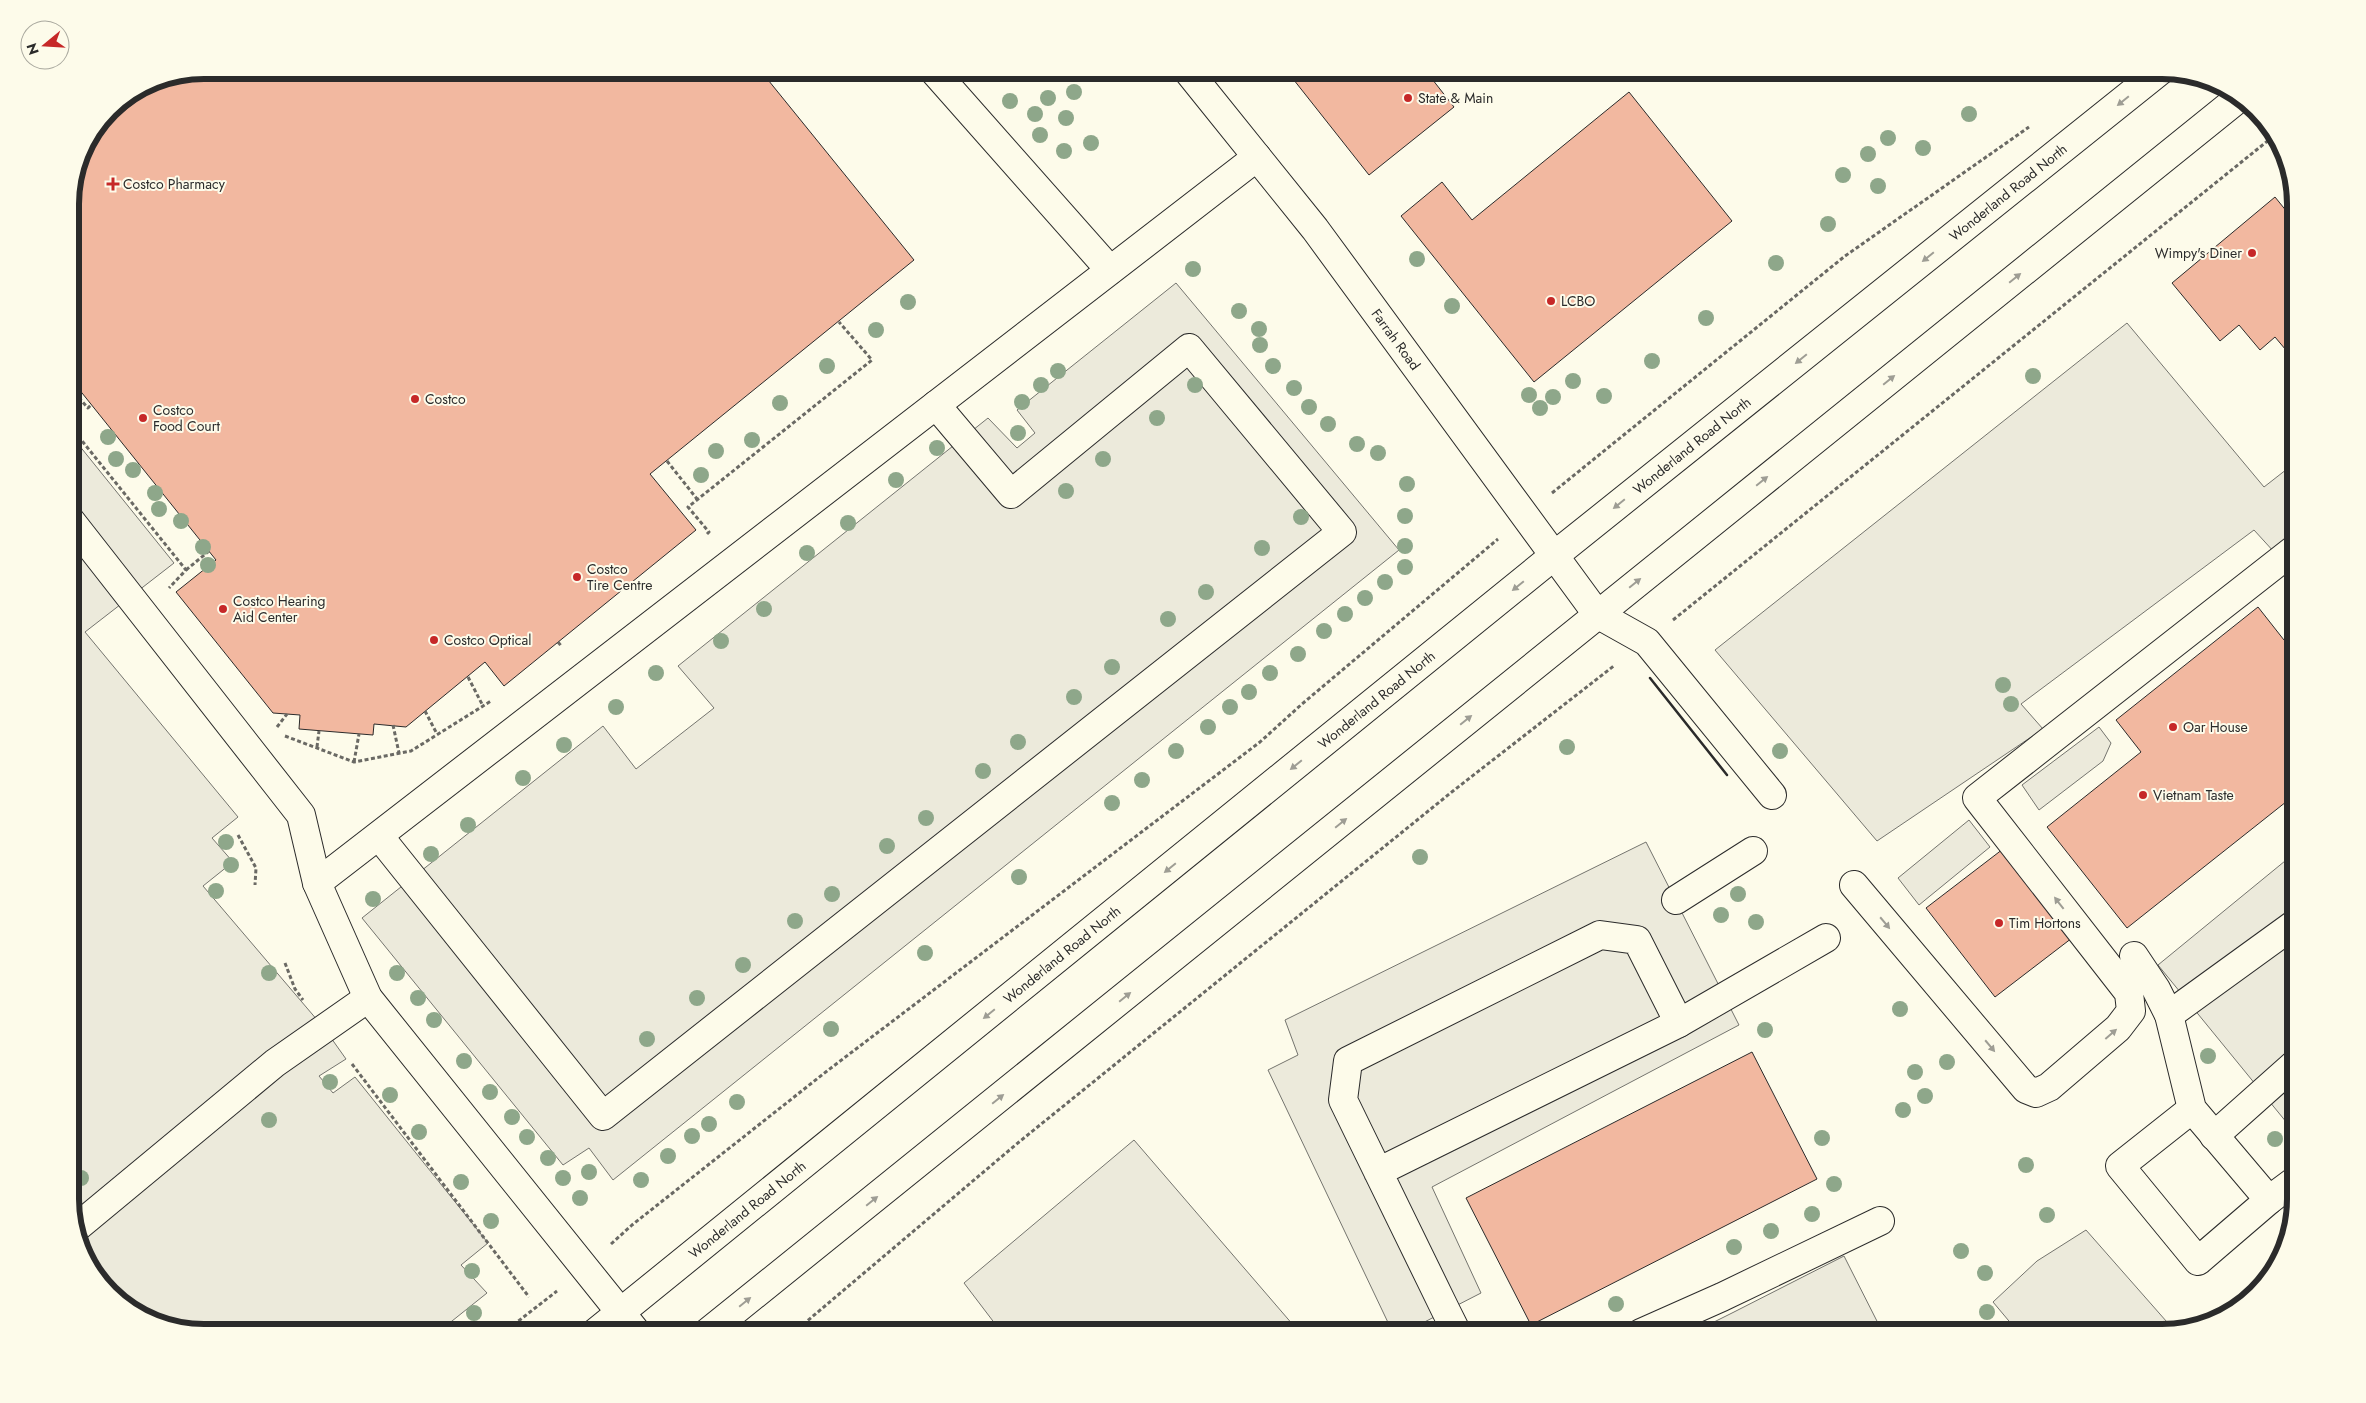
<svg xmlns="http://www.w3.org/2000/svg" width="2366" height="1403" viewBox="0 0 2366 1403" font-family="Jost,sans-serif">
	<rect width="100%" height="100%" fill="#fdfbea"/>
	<g fill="#eceadb" stroke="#74746e">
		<path d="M1176,283L1399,550L613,1180L589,1148L563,1165L362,918L603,726L636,769L714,708L678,666L988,418L1017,448L1035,433L1017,410Z"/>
		<path d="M2127,323L2264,487L2296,462V576L2254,530L2021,704L2043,729L1877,841L1715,650Z"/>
		<path d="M70,434L174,563L85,632L238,817L212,838L233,862L203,886L324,1028L346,1059L319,1076L333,1093L355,1077L488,1243L461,1265L487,1293L437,1333H203L137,1315L88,1267L70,1208Z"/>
		<path d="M2099,727L2111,743L2103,761L2039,810L2022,785Z"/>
		<path d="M1969,820L1990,847L1919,905L1898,878Z"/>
		<path d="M1646,842L1739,1025L1432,1187L1481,1293L1403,1333H1393L1268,1070L1298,1055L1285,1020Z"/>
		<path d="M2296,852V1134L2158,965Z"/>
		<path d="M1134,1140L1300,1333H1002L999,1329L964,1283Z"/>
		<path d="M2086,1230L2174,1330L2163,1333H2019L1993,1302L2037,1261Z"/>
		<path d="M1844,1256L1883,1333H1692L1734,1312Z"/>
	</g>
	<g fill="#f2b8a0" stroke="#2b2b2b">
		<path d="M203,70H760L914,260L650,474L696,530L504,686L485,662L406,727L374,724L373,735L299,729L300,715L273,713L176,592L216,560L70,378V195L80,152L88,140L166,77Z"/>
		<path d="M1286,70H1425L1454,107L1369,175Z"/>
		<path d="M1629,92L1732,221L1534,382L1401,216L1442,182L1472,220Z"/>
		<path d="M2275,197L2296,223V362L2275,337L2260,350L2239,325L2220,341L2172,283Z"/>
		<path d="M2258,607L2284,640L2296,630V794L2127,928L2047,827L2141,752L2116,720Z"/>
		<path d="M2003,849L2072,938L1995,997L1926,908Z"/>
		<path d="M1752,1052L1817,1179L1531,1325L1466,1198Z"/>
	</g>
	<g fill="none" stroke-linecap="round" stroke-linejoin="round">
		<g stroke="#2b2b2b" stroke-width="30">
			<g id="minor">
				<path d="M933,70L1110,270"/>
				<path id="s1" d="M1187,70L1315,229L1597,614L1647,642L1772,795"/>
				<path d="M70,520L301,815L317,883L368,998L637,1333"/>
				<path d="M379,836L603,1116L1342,532L1189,348L1011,494L936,405"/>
				<path d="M317,883L1257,157"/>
				<path d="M1854,885L2026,1089L2036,1093L2049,1087L2118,1028L2131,1011L2129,993L1977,798L2296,548"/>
				<path d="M1676,900L1753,851"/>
				<path d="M2134,956L2156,989L2169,1015L2192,1109L2269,1200L2296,1180"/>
				<path d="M2169,1015L2296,923"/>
				<path d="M1679,1023L1826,938"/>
				<path d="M2192,1109L2120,1166L2198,1261L2269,1200"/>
				<path d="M2214,1136L2296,1063"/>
				<path d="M1378,1172L1679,1023L1637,940L1600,935L1348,1061L1343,1100L1446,1311L1457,1333"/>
				<path d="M76,1228L275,1063L368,998"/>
				<path d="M1641,1333L1722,1297L1880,1221"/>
			</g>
		</g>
		<g stroke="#2b2b2b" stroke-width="30">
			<g id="major">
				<path id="s2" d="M595,1333L1555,555L2161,70"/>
				<path d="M707,1333L2240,97"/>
			</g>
		</g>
		<g stroke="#6a6964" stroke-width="3" stroke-dasharray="4 2.5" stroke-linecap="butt">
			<path d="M70,388L88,408L91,405"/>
			<path d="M70,426L186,570L169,588"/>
			<path d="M667,461L697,499"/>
			<path d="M1552,493L1845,256L2029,127"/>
			<path d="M707,534L709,532L688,507L872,360L839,322"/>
			<path d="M186,570L209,551"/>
			<path d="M1673,620L2275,135"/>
			<path d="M558,642L562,647"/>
			<path d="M468,677L483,706"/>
			<path d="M425,711L437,734"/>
			<path d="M393,725L399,753"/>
			<path d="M277,727L287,714"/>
			<path d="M285,736L354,762L411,751L491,701"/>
			<path d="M317,747L319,731"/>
			<path d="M354,762L359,734"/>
			<path d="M238,835L256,868L255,885"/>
			<path d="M285,963L295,989L303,1000"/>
			<path d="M352,1064L529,1297"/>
			<path d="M611,1244L632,1225L827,1071L1260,742L1302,704L1498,539"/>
			<path d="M503,1333L557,1291"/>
			<path d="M793,1333L1019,1142L1453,791L1615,665"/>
		</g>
		<use href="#minor" stroke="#fdfbea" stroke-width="28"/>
		<use href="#major" stroke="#fdfbea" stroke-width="28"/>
		<path stroke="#2b2b2b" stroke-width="2.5" d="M1650,678L1727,775"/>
	</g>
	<g fill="#8ea78a">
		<circle cx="1074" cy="92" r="8"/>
		<circle cx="1048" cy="98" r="8"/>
		<circle cx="1010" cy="101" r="8"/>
		<circle cx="1035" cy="114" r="8"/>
		<circle cx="1969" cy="114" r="8"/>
		<circle cx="1066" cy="118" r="8"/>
		<circle cx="1040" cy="135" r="8"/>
		<circle cx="1888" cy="138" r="8"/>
		<circle cx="1091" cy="143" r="8"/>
		<circle cx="1923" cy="148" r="8"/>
		<circle cx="1064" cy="151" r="8"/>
		<circle cx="1868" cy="154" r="8"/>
		<circle cx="1843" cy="175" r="8"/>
		<circle cx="1878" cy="186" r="8"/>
		<circle cx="1828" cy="224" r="8"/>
		<circle cx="1417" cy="259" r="8"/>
		<circle cx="1776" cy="263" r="8"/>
		<circle cx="1193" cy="269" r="8"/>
		<circle cx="908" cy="302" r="8"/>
		<circle cx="1452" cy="306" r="8"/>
		<circle cx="1239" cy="311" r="8"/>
		<circle cx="1706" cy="318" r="8"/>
		<circle cx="1259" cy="329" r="8"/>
		<circle cx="876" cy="330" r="8"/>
		<circle cx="1260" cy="345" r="8"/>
		<circle cx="1652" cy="361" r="8"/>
		<circle cx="827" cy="366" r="8"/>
		<circle cx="1273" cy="366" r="8"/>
		<circle cx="1058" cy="371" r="8"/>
		<circle cx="2033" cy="376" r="8"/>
		<circle cx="1573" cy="381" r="8"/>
		<circle cx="1041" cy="385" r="8"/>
		<circle cx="1195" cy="385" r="8"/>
		<circle cx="1294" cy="388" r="8"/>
		<circle cx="1529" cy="395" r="8"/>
		<circle cx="1604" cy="396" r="8"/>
		<circle cx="1553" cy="397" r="8"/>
		<circle cx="1022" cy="402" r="8"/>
		<circle cx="780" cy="403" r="8"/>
		<circle cx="1309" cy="407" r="8"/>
		<circle cx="1540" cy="408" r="8"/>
		<circle cx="1157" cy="418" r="8"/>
		<circle cx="1328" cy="424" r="8"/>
		<circle cx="1018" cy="433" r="8"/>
		<circle cx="108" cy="437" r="8"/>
		<circle cx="752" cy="440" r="8"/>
		<circle cx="1357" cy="444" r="8"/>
		<circle cx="937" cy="448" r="8"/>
		<circle cx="716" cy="451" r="8"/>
		<circle cx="1378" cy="453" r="8"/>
		<circle cx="116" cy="459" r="8"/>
		<circle cx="1103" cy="459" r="8"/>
		<circle cx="133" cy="470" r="8"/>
		<circle cx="701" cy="475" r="8"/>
		<circle cx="896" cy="480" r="8"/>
		<circle cx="1407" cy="484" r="8"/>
		<circle cx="1066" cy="491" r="8"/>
		<circle cx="155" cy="493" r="8"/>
		<circle cx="159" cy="509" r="8"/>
		<circle cx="1405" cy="516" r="8"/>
		<circle cx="1301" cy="517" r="8"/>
		<circle cx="181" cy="521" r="8"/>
		<circle cx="848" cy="523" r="8"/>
		<circle cx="1405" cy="546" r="8"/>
		<circle cx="203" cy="547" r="8"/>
		<circle cx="1262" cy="548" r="8"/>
		<circle cx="807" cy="553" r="8"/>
		<circle cx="208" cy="565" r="8"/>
		<circle cx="1405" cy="567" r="8"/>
		<circle cx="1385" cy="582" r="8"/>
		<circle cx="1206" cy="592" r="8"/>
		<circle cx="1365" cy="598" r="8"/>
		<circle cx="764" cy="609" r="8"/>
		<circle cx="1345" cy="614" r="8"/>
		<circle cx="1168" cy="619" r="8"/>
		<circle cx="1324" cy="631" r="8"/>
		<circle cx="721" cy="641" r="8"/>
		<circle cx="1298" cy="654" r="8"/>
		<circle cx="1112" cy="667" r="8"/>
		<circle cx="656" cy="673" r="8"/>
		<circle cx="1270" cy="673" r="8"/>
		<circle cx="2003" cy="685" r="8"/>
		<circle cx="1249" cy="692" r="8"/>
		<circle cx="1074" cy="697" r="8"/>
		<circle cx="2011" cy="704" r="8"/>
		<circle cx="616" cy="707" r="8"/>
		<circle cx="1230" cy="707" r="8"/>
		<circle cx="1208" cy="727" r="8"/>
		<circle cx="1018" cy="742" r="8"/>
		<circle cx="564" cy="745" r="8"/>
		<circle cx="1567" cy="747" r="8"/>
		<circle cx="1176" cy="751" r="8"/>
		<circle cx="1780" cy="751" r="8"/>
		<circle cx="983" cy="771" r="8"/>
		<circle cx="523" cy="778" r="8"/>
		<circle cx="1142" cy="780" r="8"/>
		<circle cx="1112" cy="803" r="8"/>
		<circle cx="926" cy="818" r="8"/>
		<circle cx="468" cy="825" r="8"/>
		<circle cx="226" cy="842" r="8"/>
		<circle cx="887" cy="846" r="8"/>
		<circle cx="431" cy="854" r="8"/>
		<circle cx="1420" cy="857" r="8"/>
		<circle cx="231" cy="865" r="8"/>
		<circle cx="1019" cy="877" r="8"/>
		<circle cx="216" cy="891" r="8"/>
		<circle cx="832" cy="894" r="8"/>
		<circle cx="1738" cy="894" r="8"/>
		<circle cx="373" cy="899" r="8"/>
		<circle cx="1721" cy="915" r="8"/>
		<circle cx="795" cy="921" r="8"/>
		<circle cx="1756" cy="922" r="8"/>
		<circle cx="925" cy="953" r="8"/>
		<circle cx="743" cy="965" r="8"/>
		<circle cx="269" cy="973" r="8"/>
		<circle cx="397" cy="973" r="8"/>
		<circle cx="418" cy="998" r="8"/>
		<circle cx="697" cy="998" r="8"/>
		<circle cx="1900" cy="1009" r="8"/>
		<circle cx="434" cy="1020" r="8"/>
		<circle cx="831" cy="1029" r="8"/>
		<circle cx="1765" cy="1030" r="8"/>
		<circle cx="647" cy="1039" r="8"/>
		<circle cx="2208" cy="1056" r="8"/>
		<circle cx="464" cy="1061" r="8"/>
		<circle cx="1947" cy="1062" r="8"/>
		<circle cx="1915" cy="1072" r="8"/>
		<circle cx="330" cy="1082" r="8"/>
		<circle cx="490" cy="1092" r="8"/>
		<circle cx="390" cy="1095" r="8"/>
		<circle cx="1925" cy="1096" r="8"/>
		<circle cx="737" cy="1102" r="8"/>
		<circle cx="1903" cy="1110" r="8"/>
		<circle cx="512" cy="1117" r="8"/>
		<circle cx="269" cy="1120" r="8"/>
		<circle cx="709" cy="1124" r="8"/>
		<circle cx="419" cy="1132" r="8"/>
		<circle cx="692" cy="1136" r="8"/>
		<circle cx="527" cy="1137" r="8"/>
		<circle cx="1822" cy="1138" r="8"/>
		<circle cx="2275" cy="1139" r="8"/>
		<circle cx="668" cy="1156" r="8"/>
		<circle cx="548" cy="1158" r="8"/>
		<circle cx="2026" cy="1165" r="8"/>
		<circle cx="589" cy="1172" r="8"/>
		<circle cx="81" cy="1178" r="8"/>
		<circle cx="563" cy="1178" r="8"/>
		<circle cx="641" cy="1180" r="8"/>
		<circle cx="461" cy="1182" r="8"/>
		<circle cx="1834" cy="1184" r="8"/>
		<circle cx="580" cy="1198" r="8"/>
		<circle cx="1812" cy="1214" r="8"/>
		<circle cx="2047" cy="1215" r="8"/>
		<circle cx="491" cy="1221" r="8"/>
		<circle cx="1771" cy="1231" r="8"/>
		<circle cx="1734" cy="1247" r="8"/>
		<circle cx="1961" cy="1251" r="8"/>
		<circle cx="472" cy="1271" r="8"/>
		<circle cx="1985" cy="1273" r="8"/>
		<circle cx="1616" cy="1304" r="8"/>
		<circle cx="1987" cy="1312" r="8"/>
		<circle cx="474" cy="1313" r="8"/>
	</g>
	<defs><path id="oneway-solid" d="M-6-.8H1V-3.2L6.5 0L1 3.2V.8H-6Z" transform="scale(1.25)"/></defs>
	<g fill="#9e9d94">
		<use href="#oneway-solid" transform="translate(2123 101) rotate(141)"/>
		<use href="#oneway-solid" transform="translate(1928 257) rotate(141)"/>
		<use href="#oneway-solid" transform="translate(2015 278) rotate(-39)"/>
		<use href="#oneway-solid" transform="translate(1801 359) rotate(141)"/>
		<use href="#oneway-solid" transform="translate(1889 380) rotate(-39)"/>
		<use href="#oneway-solid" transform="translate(1762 481) rotate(-39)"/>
		<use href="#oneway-solid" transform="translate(1619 504) rotate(141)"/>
		<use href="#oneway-solid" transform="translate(1635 583) rotate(-39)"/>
		<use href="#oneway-solid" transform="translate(1518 586) rotate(141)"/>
		<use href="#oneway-solid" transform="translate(1466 720) rotate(-39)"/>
		<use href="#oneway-solid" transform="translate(1296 765) rotate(141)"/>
		<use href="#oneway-solid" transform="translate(1341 823) rotate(-39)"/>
		<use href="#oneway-solid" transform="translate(1170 868) rotate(141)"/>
		<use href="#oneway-solid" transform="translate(2059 903) rotate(-128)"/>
		<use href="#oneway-solid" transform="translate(1885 923) rotate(50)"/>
		<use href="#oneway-solid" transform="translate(1125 997) rotate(-39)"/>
		<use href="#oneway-solid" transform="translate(989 1014) rotate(141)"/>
		<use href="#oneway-solid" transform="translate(2111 1034) rotate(-41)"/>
		<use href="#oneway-solid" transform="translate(1990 1046) rotate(50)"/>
		<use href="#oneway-solid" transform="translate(998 1099) rotate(-39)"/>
		<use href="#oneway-solid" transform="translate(872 1201) rotate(-39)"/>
		<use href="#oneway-solid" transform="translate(745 1302) rotate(-39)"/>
	</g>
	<g fill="#c62828" stroke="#fdfbea" stroke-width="2">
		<circle cx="1408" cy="98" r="5"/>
		<path d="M110.5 176.5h5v5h5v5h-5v5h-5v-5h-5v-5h5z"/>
		<circle cx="2252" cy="253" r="5"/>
		<circle cx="1551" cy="301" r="5"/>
		<circle cx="415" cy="399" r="5"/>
		<circle cx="143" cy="418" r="5"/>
		<circle cx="577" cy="577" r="5"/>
		<circle cx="223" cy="609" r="5"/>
		<circle cx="434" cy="640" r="5"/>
		<circle cx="2173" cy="727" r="5"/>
		<circle cx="2143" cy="795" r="5"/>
		<circle cx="1999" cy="923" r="5"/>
	</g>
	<g text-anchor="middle" stroke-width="4" stroke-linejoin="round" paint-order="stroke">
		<g font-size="14" fill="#2b2b2b" stroke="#fdfbea" text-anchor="start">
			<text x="1418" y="103">State &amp; Main</text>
			<text x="123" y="189">Costco Pharmacy</text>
			<text x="2242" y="258" text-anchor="end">Wimpy's Diner</text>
			<text x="1561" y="306">LCBO</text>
			<text x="425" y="404">Costco</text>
			<text x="153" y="415">Costco<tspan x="153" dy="16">Food Court</tspan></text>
			<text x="587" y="574">Costco<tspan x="587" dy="16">Tire Centre</tspan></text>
			<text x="233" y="606">Costco Hearing<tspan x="233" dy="16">Aid Center</tspan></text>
			<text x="444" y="645">Costco Optical</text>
			<text x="2183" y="732">Oar House</text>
			<text x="2153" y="800">Vietnam Taste</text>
			<text x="2009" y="928">Tim Hortons</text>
		</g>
		<g font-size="14" fill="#2b2b2b" stroke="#fdfbea">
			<text dy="5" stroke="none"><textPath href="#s2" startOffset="1816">Wonderland Road North</textPath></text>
			<text dy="5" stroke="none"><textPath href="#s1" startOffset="341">Farrah Road</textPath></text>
			<text dy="5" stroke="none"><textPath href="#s2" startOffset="1411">Wonderland Road North</textPath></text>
			<text dy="5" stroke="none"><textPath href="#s2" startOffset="1006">Wonderland Road North</textPath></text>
			<text dy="5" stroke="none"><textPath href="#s2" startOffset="601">Wonderland Road North</textPath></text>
			<text dy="5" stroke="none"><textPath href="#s2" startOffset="196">Wonderland Road North</textPath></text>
		</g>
	</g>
	<path d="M0 0H2366V1403H0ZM204 79H2162A125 125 0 0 1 2287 204V1199A125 125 0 0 1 2162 1324H204A125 125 0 0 1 79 1199V204A125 125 0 0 1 204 79Z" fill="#fdfbea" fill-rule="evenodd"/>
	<path fill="none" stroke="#2b2b2b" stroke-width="6" d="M204 79H2162A125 125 0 0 1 2287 204V1199A125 125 0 0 1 2162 1324H204A125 125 0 0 1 79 1199V204A125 125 0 0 1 204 79Z"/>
	<g transform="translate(45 45) rotate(252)"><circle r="24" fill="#fdfbea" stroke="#a9a89e"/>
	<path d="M0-4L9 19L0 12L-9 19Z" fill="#c62828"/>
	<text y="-8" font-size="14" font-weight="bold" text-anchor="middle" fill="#2b2b2b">N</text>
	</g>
</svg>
